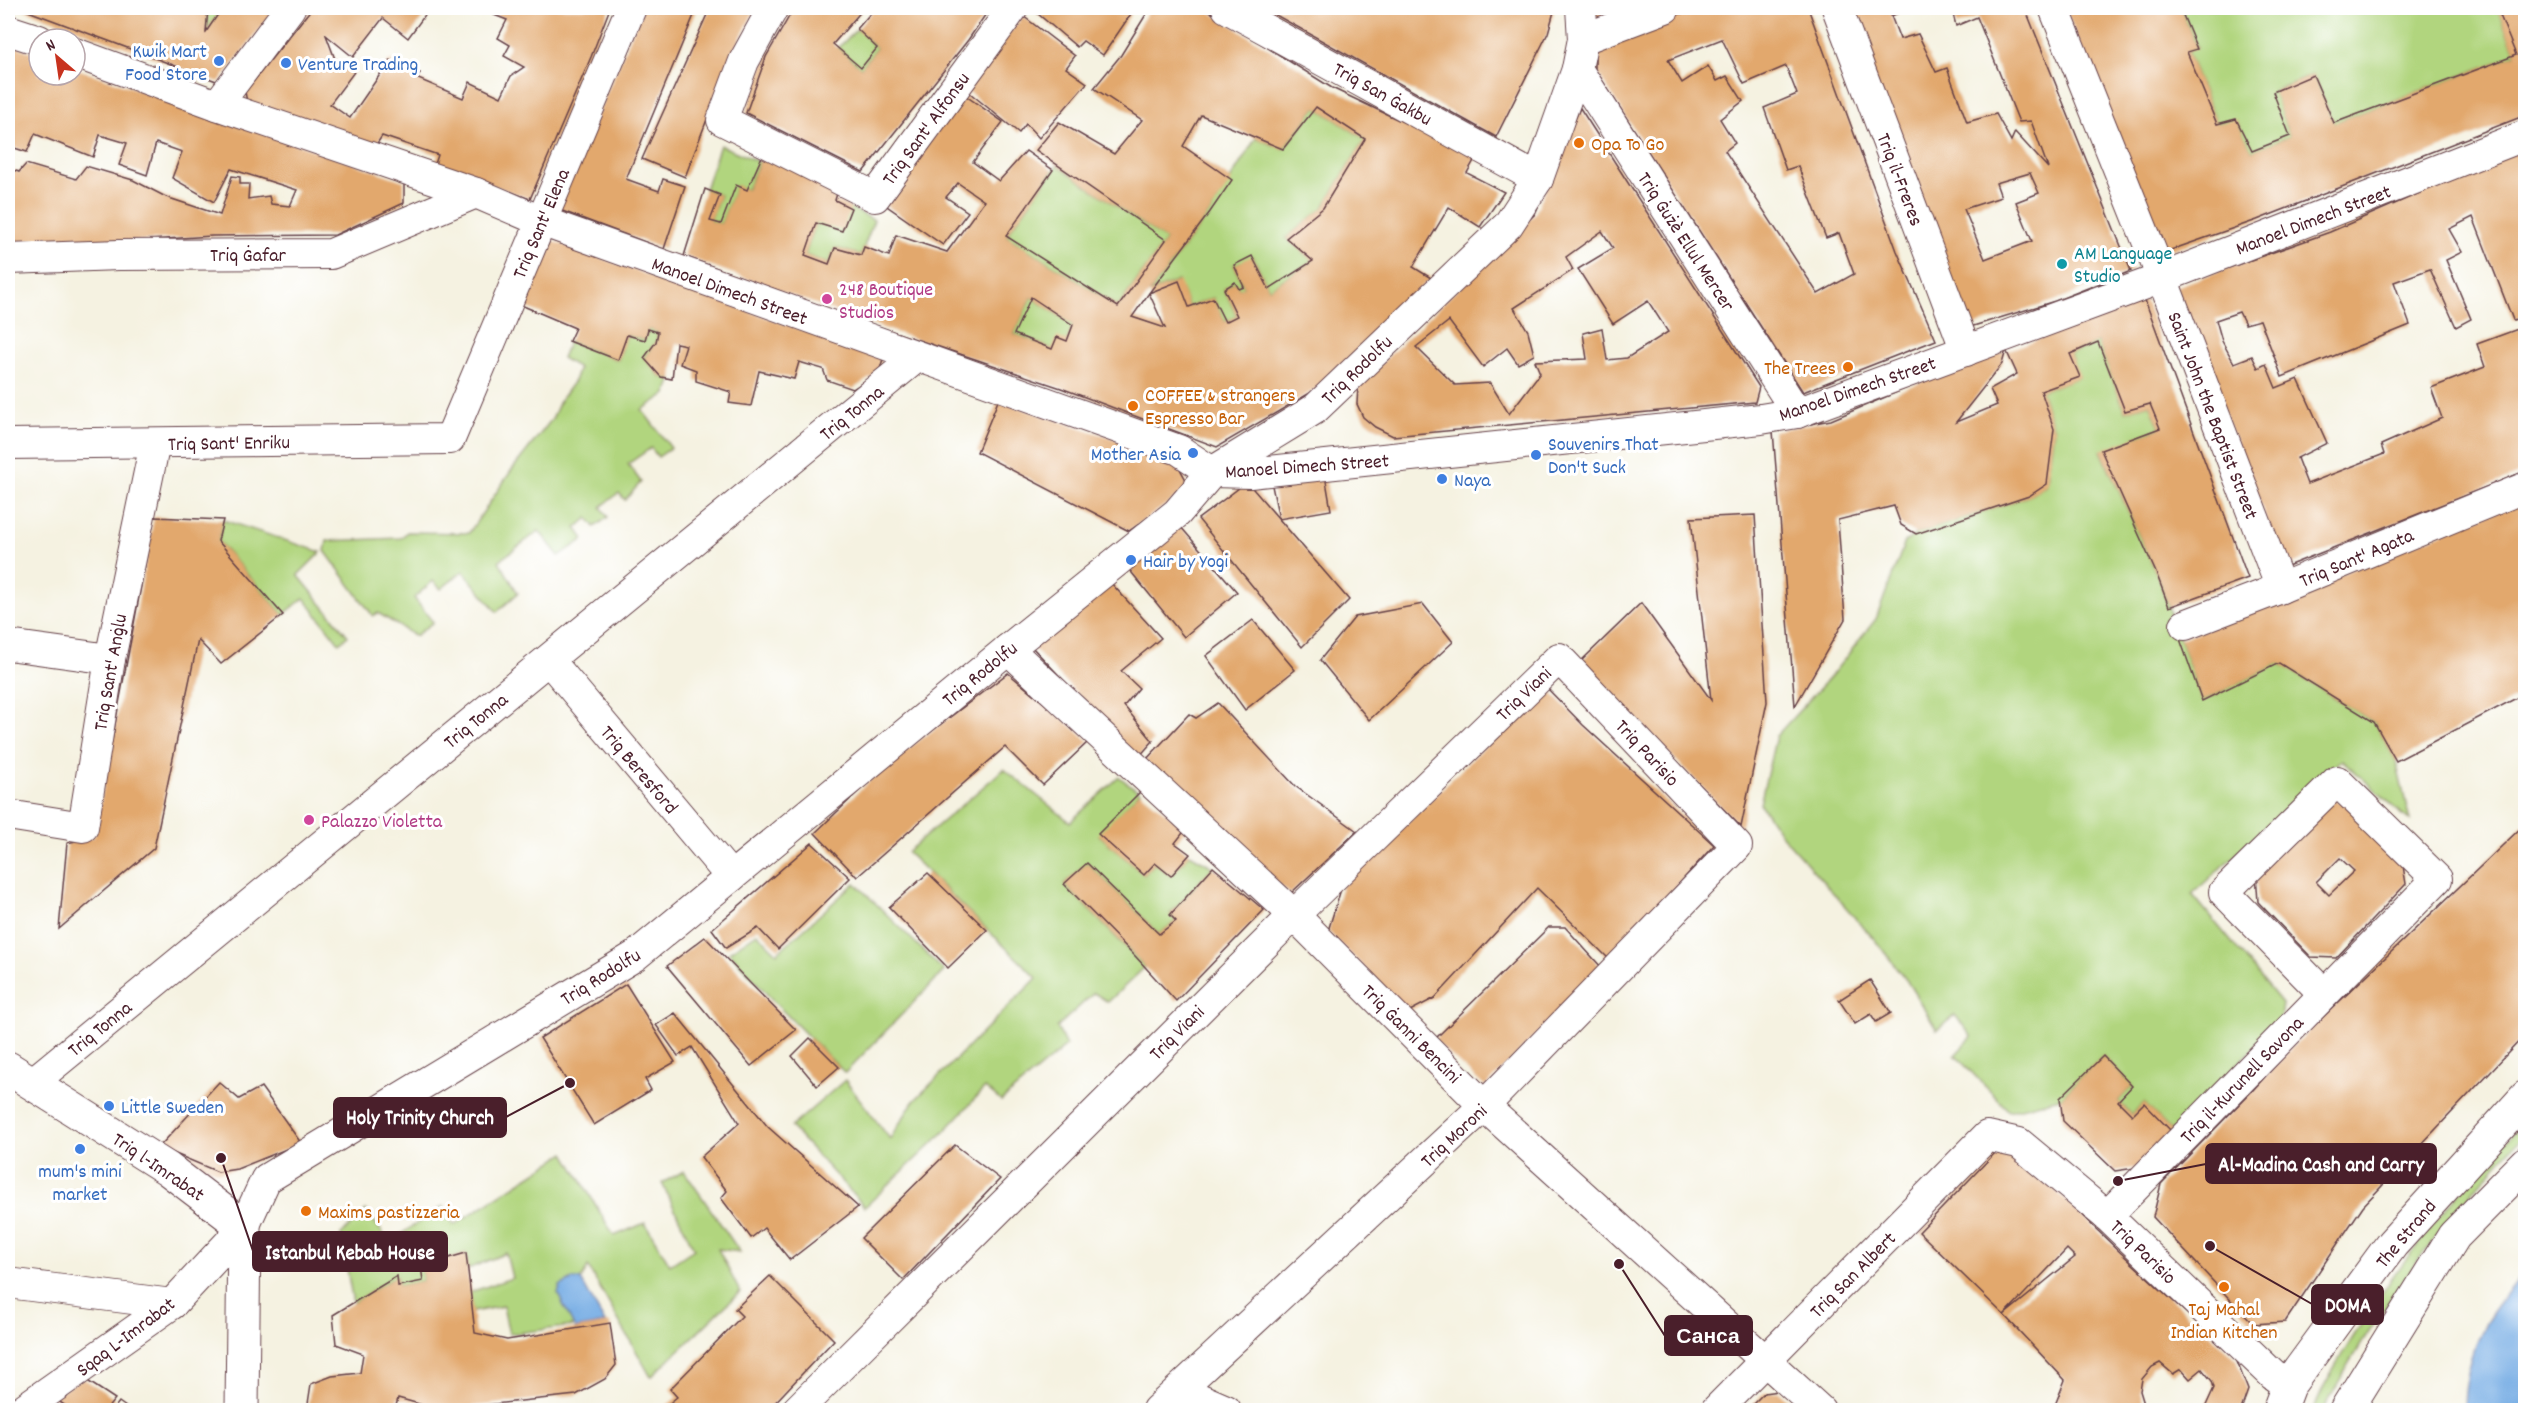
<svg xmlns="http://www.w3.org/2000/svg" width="2533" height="1418" viewBox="0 0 2533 1418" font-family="Dekko,sans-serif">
	<rect width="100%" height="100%" fill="#fff"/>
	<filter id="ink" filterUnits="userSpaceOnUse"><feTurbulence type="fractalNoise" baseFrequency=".0167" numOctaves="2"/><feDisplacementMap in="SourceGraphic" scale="12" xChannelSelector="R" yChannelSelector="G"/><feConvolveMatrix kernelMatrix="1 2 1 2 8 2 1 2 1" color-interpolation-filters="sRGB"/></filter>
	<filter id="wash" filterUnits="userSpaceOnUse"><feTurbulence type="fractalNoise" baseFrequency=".008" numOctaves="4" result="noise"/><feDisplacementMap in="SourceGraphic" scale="24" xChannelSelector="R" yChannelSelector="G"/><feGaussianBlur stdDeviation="1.35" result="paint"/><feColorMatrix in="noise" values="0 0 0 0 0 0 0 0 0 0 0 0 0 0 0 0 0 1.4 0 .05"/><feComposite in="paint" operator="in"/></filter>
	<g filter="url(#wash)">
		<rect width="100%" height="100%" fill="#f5f2e1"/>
		<g fill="#b1d57e" stroke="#7e7a54" stroke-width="1.5">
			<path d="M205,8H213L219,13L206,32L208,9Z"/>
			<path d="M2180,8H2497L2516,55L2334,123L2313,75L2273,91L2290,136L2252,151L2236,120L2217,124L2187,52L2197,48Z"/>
			<path d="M857,29L877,48L861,68L838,48Z"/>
			<path d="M1316,107L1365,139L1323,208L1286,238L1313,261L1269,289L1253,257L1234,265L1244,287L1239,289L1235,282L1224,289L1237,316L1225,322L1213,298L1189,307L1178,281L1149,293L1210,212L1256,138L1283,149Z"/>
			<path d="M720,145L759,162L747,190L736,186L721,224L710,221L720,195L705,189Z"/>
			<path d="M1057,165L1166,240L1118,307L1006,236Z"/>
			<path d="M851,208L874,220L861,255L835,248L829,264L805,255L816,223Z"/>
			<path d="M1031,297L1073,325L1067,341L1052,349L1014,334Z"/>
			<path d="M648,329L658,332L656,342L644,358L661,377L672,379L666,394L642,410L671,448L658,457L651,448L628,464L641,482L625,500L619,493L601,507L608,517L595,527L588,518L576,528L584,539L559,556L539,531L499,561L518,593L497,612L463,571L441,589L433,581L414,598L433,622L415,636L378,613L373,616L325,551L327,541L401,538L407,532L469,533L511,471L552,419L561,399L574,381L579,368L562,358L569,341L618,360L627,335L645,340Z"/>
			<path d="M2098,342L2125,411L2150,404L2160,428L2101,451L2157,575L2202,701L2279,663L2374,722L2396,761L2410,821L2342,760L2192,894L2282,1003L2280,1021L2172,1132L2144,1103L2132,1115L2118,1101L2132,1086L2103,1056L2060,1098L2009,1111L1955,1055L1972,1037L1955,1015L1937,1030L1907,981L1875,940L1780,833L1760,804L1776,736L1831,676L1876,619L1905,542L1916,534L2029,496L2047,484L2054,429L2041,391L2079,377L2070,354Z"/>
			<path d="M223,520L321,552L298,575L348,636L339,643L304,598L283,615L218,541Z"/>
			<path d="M1004,769L1070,822L1119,777L1140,792L1099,835L1144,875L1155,863L1171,876L1190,854L1213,867L1170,914L1176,921L1159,934L1087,863L1064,884L1145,967L1108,1002L1094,993L1057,1027L1066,1046L1001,1101L985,1088L941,1135L865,1207L791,1127L845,1080L890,1139L913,1102L1037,978L907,852Z"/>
			<path d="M855,883L944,971L845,1073L776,1004L729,952L757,933L777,953Z"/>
			<path d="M2525,1120V1134C2464,1198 2409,1267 2362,1343C2349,1365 2334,1387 2324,1410H2314C2324,1383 2340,1359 2355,1334C2403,1256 2462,1187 2525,1120Z"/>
			<path d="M565,1153L614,1236L645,1223L670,1265L694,1249L662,1183L684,1171L740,1252L718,1249L740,1292L651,1377L588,1267L581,1280L573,1279L560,1286L558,1294L574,1326L509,1334L503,1306L472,1312L470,1292L512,1278L506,1253L468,1269L466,1253L421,1266L423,1281L398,1286L397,1276L353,1303L341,1235L366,1210L389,1242L443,1206L454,1225Z"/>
		</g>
		<g fill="#75ace4" stroke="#606688" stroke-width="1.5">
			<path d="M2525,1271V1410H2464C2464,1378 2474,1339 2493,1312C2503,1297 2515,1284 2525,1271Z"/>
			<path d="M573,1279L581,1280L605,1323L575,1329L558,1294L560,1286Z"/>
		</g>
		<g id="blocks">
			<g fill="#e2a86d" fill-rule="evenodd">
				<path d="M20,8H205L208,9L206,32L219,13L213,8H276L219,82Z"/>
				<path d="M312,8H430L408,38L383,18L353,57L326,35L335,59L354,72L330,104L350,118L390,60L420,73L416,78L463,98L470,82L501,97L511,76L524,67L504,56L510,45L498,38L507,20L489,13L492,8H610L591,57L530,199L435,164L438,155L382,136L376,145L247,102L245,92Z"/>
				<path d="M643,8H697L626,179L659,191L663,179L685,186L664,249L557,209Z"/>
				<path d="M710,8H756L730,59L685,177L642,159Z"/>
				<path d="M794,8H864L833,44L861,68L877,48L857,29L875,8H990L968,40L863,172L746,113L766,57Z"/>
				<path d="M1031,8H1135L1103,55L1083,41L1077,47Z"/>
				<path d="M1150,8H1204L1332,88L1476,157L1467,173L1504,192L1480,227L1449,207L1413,267L1431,278L1322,386L1217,447L1061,388L865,322L684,256L705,189L720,195L710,221L721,224L736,185L747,190L764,152L839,187L835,200L851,208L842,231L816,223L805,255L829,264L835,248L861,255L864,247L889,256L896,235L947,252L984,201L958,183L946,197L968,212L943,245L884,204L963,94L1003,122L973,162L999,181L1026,151L1053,170L1006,236L1118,307L1166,240L1036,150L1059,122L1114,154L1142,120L1094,88L1121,55ZM1316,107L1365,139L1323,208L1286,238L1313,261L1269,289L1252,256L1234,265L1244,287L1239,289L1235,282L1224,289L1237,316L1225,322L1213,298L1189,307L1179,281L1149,293L1165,328L1132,317L1149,293L1170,265L1210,212L1232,180L1183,146L1201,115L1283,149ZM1031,297L1073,325L1067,341L1057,337L1052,349L1014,334Z"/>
				<path d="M1263,8H1555L1548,33L1496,137Z"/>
				<path d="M1592,8H1640L1593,26Z"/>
				<path d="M1701,8H1808L1897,251L1936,340L1803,392L1595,69V45L1656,21ZM1722,39L1744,84L1786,66L1797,94L1764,108L1786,170L1798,166L1826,238L1839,233L1854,274L1818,294L1725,151L1735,143L1720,119L1743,101L1727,76L1717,81L1708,66L1682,83L1668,60Z"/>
				<path d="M1844,8H1911L1891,16L1900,39L1918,34L1936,72L1947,68L1967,122L1996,114L2011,141L2015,132L2048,168L2031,121L2019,122L1977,17L1956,26L1953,14L1970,8H2025L2131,271L2055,301L1970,327ZM2030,173L2039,193L2016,202L2032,241L1985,259L1964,209L2001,197L1996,183Z"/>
				<path d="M2065,8H2180L2197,49L2187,52L2217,124L2236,119L2252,151L2290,136L2273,92L2313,75L2334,123L2516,55L2497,8H2524L2526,115L2257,220L2162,253Z"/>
				<path d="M1023,16L1075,56L1066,68L1087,83L1039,138L1026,124L1019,133L965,89Z"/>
				<path d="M8,43L39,55V75H75V68L404,181V203L335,235L212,236L8,249V168L19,172L26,164L76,179L86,166L133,180L166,197L220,215L232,176L240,177V184H249L248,199L269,196L271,204L290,206L297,190L231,169L214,202L172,178L182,152L156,143L147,175L119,165L127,143L100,135L93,157L35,134L27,152L8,146Z"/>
				<path d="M1580,108L1759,387L1755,402L1393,436L1375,427L1363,417L1357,404L1358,386L1535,214ZM1602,231L1613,248L1578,269L1613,324L1648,301L1668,332L1627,358L1607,360L1602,328L1583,333L1587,359L1535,361L1540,373L1509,414L1490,383L1455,385L1416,347L1449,321L1483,367L1507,348L1518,364L1534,355L1528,331L1514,308L1573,270L1566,257Z"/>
				<path d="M2526,147V316L2513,320L2473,217L2449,229L2462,252L2446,260L2471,319L2456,327L2430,269L2394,282L2410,325L2282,377L2260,320L2245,324L2239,312L2216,320L2222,341L2234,363L2252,356L2258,368L2266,364L2276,388L2298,379L2327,443L2297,458L2307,484L2384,454L2381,445L2442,418L2431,388L2485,367L2477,344L2526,326V471L2285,567L2175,287L2330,232Z"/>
				<path d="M550,240L883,359L879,372L853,389L827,380L823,369L799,362L794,379L759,371L751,406L729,403L731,392L696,381V370L680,364L686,345L676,343L672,379L661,377L644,358L656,342L658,332L648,329L645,340L627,335L618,360L569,341L575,328L521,305Z"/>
				<path d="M2145,300L2248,578L2169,607L2157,575L2101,450L2160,428L2150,404L2125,411L2098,342L2070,354L2080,377L2041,391L2054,429L2047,484L2029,496L1916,534L1901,525L1894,506L1838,520L1845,619L1795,706L1773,431L1831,420L1914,385ZM2006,350L2017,374L1990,389L1997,405L1956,422L2002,364Z"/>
				<path d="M998,401L1174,458L1186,480L1187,490L1129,531L977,452Z"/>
				<path d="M1325,475L1331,510L1279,519L1271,481Z"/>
				<path d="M1247,482L1349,600L1302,647L1198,519Z"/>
				<path d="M2526,499V693L2396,761L2374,722L2279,663L2202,701L2180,639Z"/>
				<path d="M1755,515L1767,702L1741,827L1580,662L1641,603L1711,700L1691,518Z"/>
				<path d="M154,517L223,520L218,541L283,615L221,664L198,640L154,848L59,929L67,843L94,837Z"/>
				<path d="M1180,526L1237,592L1184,637L1128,568Z"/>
				<path d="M1111,583L1161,638L1121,671L1139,688L1124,706L1153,741L1138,758L1032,647Z"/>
				<path d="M1423,604L1453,642L1369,720L1320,660L1355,617Z"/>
				<path d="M1253,620L1295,670L1245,710L1206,656Z"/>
				<path d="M1008,673L1089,741L1043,785L1005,747L857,877L815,833L882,769Z"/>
				<path d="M1546,687L1583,725L1714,845L1610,960L1537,888L1435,998L1408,1012L1328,931L1342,886Z"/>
				<path d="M1218,703L1295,786L1357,831L1290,894L1145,761L1189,714L1196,718Z"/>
				<path d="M1140,792L1186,829L1175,843L1190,854L1171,876L1155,863L1144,875L1098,834Z"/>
				<path d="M2330,800L2351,804L2401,854L2406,884L2336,958L2311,957L2258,902L2256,873ZM2340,858L2354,871L2329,895L2316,882Z"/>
				<path d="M2526,823V1034L2363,1206L2285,1322L2253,1324L2153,1217L2161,1184L2253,1090L2297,1042Z"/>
				<path d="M812,843L850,878L778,949L758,928L726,948L712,929Z"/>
				<path d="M1087,863L1159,934L1176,921L1170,915L1213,867L1264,910L1176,1001L1136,957L1064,884Z"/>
				<path d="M928,873L987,930L948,968L889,907Z"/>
				<path d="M1549,927H1565L1602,968L1485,1087L1434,1040Z"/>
				<path d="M705,937L796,1030L751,1066L667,966Z"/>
				<path d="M1870,980L1891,1013L1876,1022L1871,1014L1855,1024L1839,1000Z"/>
				<path d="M626,984L675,1062L645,1079L651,1090L594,1125L540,1038Z"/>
				<path d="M675,1013L768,1127L858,1207L790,1260L764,1228L751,1238L721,1198L727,1191L701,1157L739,1123L692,1047L678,1056L656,1025Z"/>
				<path d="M810,1038L839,1067L817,1086L792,1056Z"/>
				<path d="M2103,1056L2132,1086L2118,1101L2132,1115L2144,1103L2172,1132L2135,1168L2115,1171L2063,1121L2060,1098Z"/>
				<path d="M219,1082L239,1099L261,1087L301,1143L237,1169L218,1172L159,1147Z"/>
				<path d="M955,1145L1000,1179L903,1280L861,1238Z"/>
				<path d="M1996,1152L2018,1154L2121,1253L2236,1359L2248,1390L2241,1410H2204L2214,1388L2212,1381L2202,1369L2190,1379L2181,1369L2173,1374L2160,1363L2152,1367L2142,1379L2140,1391L2144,1404L2150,1410H2053L2065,1380L2004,1315L2075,1257L2067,1249L2004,1315L1919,1232Z"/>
				<path d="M466,1253L475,1333L507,1340L610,1323L616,1365L605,1379L576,1395L440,1410L398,1398L395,1410H307L311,1384L332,1376L360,1373L363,1354L336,1344L333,1315L397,1276L398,1286L423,1281L421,1266Z"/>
				<path d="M770,1276L834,1340L768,1410H661L677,1397L670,1389L742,1316L735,1309Z"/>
				<path d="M83,1378L115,1399L106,1410H72L52,1397Z"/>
				<path d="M1778,1391L1800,1410H1747L1764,1393Z"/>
				<path d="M119,1402L130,1410H113Z"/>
			</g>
		</g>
	</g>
	<g filter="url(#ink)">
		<use href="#blocks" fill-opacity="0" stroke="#643f46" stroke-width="1.5"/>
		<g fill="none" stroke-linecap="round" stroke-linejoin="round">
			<g stroke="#643f46" stroke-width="32">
				<g id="minor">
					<path d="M773,8L744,61L722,120L875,197L1013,8"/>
					<path d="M1227,8L1538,179"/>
					<path d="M1837,8L1966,351"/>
					<path d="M2054,8L2162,278L2281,588"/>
					<path d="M8,30L39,40"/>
					<path d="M1583,39L1665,8"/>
					<path d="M75,53L217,105L476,193L541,221L1179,450L1212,472L1250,473L1761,419L1797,413L2162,278L2526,135"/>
					<path d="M1577,69L1797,413"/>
					<path d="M217,105L290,8"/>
					<path d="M8,259L119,255L331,254L476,193"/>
					<path d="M8,444L450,439L631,8"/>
					<path d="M2185,625L2281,588L2526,487"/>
					<path d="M8,645L110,659"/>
					<path d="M1008,649L1294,915L1484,1106L1820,1410"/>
					<path d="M549,660L731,877"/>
					<path d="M8,815L83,827L110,659L155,443"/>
					<path d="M32,1083L917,357"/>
					<path d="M2107,1216L2437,879L2337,781L2224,892L2324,994"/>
					<path d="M8,1283L172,1304"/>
					<path d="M1180,1390L1226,1410"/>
					<path d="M22,1410L172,1304L244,1227L266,1179L635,956L1008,649L1177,513L1212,472L1315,409L1508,225L1538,179L1577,69L1583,39L1581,8"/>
					<path d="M797,1410L1294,915L1559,658L1737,846L1484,1106L1157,1410"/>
					<path d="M1716,1410L1987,1136L2019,1143L2107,1216L2273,1375L2288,1386"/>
				</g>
			</g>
			<g stroke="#643f46" stroke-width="35">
				<g id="major">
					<path d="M8,1068L168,1169L244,1227L242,1410"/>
					<path d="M2279,1410L2288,1386L2392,1244L2526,1097"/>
					<path d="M2346,1410L2454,1236L2526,1163"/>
				</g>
			</g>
			<use href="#minor" stroke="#fff" stroke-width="30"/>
			<use href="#major" stroke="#fff" stroke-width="33"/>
		</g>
	</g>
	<g fill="#3f7fe0" stroke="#fff" stroke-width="2">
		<circle cx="219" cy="61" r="6"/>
		<circle cx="286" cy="63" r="6"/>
		<circle cx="1193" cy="453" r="6"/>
		<circle cx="1536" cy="455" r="6"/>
		<circle cx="1442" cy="479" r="6"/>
		<circle cx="1131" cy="560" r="6"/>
		<circle cx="109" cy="1106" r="6"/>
		<circle cx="80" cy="1149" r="6"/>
	</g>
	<g fill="#e8710a" stroke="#fff" stroke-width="2">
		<circle cx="1579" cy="143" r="6"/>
		<circle cx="1848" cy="367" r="6"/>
		<circle cx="1133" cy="406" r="6"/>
		<circle cx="306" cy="1211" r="6"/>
		<circle cx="2224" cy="1287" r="6"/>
	</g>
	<circle fill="#0f9aa8" stroke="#fff" stroke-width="2" cx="2062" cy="264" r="6"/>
	<g fill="#d1479c" stroke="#fff" stroke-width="2">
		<circle cx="827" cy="299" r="6"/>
		<circle cx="309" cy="820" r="6"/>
	</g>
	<g text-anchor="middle" stroke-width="6" stroke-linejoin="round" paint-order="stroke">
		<g font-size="20" fill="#366cbe" stroke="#fff" text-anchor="start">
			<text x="207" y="57" text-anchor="end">Kwik Mart<tspan x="207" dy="23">Food Store</tspan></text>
			<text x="298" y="70">Venture Trading</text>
			<text x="1548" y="450">Souvenirs That<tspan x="1548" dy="23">Don't Suck</tspan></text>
			<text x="1181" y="460" text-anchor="end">Mother Asia</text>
			<text x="1454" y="486">Naya</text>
			<text x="1143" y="567">Hair by Yogi</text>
			<text x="121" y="1113">Little Sweden</text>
			<text x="80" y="1177" text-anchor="middle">mum's mini<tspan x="80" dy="23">market</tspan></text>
		</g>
		<g font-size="20" fill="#4a1f2b" stroke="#fff">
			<text transform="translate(1383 93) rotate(29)" y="7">Triq San Ġakbu</text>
			<text transform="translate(925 128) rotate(-54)" y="7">Triq Sant' Alfonsu</text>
			<text transform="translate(1901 179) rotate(69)" y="7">Triq il-Freres</text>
			<text transform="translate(2313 219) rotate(-21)" y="7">Manoel Dimech Street</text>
			<text transform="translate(540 223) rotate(-67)" y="7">Triq Sant' Elena</text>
			<text transform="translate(1687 241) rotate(57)" y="7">Triq Ġużè Ellul Mercer</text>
			<text x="248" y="261">Triq Ġafar</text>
			<text transform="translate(730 290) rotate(20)" y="7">Manoel Dimech Street</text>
			<text transform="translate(1356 369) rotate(-44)" y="7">Triq Rodolfu</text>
			<text transform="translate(1857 388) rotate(-19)" y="7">Manoel Dimech Street</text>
			<text transform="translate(851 412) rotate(-39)" y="7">Triq Tonna</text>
			<text transform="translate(2214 415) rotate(69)" y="7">Saint John the Baptist Street</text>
			<text transform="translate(229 442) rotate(-1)" y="7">Triq Sant' Enriku</text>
			<text transform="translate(1307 465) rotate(-4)" y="7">Manoel Dimech Street</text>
			<text transform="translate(2356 557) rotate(-23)" y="7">Triq Sant' Agata</text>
			<text transform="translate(109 672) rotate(-80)" y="7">Triq Sant' Anġlu</text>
			<text transform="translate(979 673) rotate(-39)" y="7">Triq Rodolfu</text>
			<text transform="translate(1523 693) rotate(-44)" y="7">Triq Viani</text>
			<text transform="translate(475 720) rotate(-39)" y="7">Triq Tonna</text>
			<text transform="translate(1648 752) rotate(47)" y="7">Triq Parisio</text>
			<text transform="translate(640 769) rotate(50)" y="7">Triq Beresford</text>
			<text transform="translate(600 976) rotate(-32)" y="7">Triq Rodolfu</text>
			<text transform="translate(99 1028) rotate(-39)" y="7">Triq Tonna</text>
			<text transform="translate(1176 1032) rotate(-45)" y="7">Triq Viani</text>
			<text transform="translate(1412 1033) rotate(45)" y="7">Triq Ġanni Bencini</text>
			<text transform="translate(2241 1079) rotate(-46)" y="7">Triq il-Kurunell Savona</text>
			<text transform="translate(1453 1135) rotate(-43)" y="7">Triq Moroni</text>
			<text transform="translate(159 1166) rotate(34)" y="7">Triq l-Imrabat</text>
			<text transform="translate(2405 1233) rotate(-50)" y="7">The Strand</text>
			<text transform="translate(2144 1251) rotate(44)" y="7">Triq Parisio</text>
			<text transform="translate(1852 1274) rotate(-45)" y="7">Triq San Albert</text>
			<text transform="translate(125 1336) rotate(-37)" y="7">Sqaq L-Imrabat</text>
		</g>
		<g font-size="20" fill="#c56008" stroke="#fff" text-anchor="start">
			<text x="1591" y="150">Opa To Go</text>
			<text x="1836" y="374" text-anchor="end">The Trees</text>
			<text x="1145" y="401">COFFEE &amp; strangers<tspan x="1145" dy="23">Espresso Bar</tspan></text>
			<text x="318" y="1218">Maxims pastizzeria</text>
			<text x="2224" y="1315" text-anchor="middle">Taj Mahal<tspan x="2224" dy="23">Indian Kitchen</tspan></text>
		</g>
		<g font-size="20" fill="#0d838f" stroke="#fff" text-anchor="start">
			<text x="2074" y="259">AM Language<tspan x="2074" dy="23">Studio</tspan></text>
		</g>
		<g font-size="20" fill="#b23c85" stroke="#fff" text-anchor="start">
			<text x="839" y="295">248 Boutique<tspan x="839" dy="23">Studios</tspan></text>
			<text x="321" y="827">Palazzo Violetta</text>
		</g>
	</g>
	<path fill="none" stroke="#4a1f2b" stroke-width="2" d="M570 1083L506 1117M2118 1181L2206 1164M221 1158L253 1251M2210 1246L2312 1304M1619 1264L1665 1336"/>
	<g fill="#4a1f2b" stroke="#fff" stroke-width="2">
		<circle cx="570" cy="1083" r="6"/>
		<circle cx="2118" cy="1181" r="6"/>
		<circle cx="221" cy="1158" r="6"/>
		<circle cx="2210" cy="1246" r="6"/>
		<circle cx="1619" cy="1264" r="6"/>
	</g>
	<g fill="#4a1f2b" stroke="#4a1f2b" stroke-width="2">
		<rect x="334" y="1098" width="172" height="39" rx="6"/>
		<rect x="2206" y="1144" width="230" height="39" rx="6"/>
		<rect x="253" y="1232" width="194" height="39" rx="6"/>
		<rect x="2312" y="1285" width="71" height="39" rx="6"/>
		<rect x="1665" y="1316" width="87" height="39" rx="6"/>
	</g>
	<g font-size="21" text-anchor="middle" font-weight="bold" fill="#fff">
		<text x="420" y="1124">Holy Trinity Church</text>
		<text x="2321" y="1171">Al-Madina Cash and Carry</text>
		<text x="350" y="1259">Istanbul Kebab House</text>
		<text x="2348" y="1312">DOMA</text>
		<text x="1708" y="1343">Санса</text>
	</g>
	<rect width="2533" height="1418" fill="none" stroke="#fff" stroke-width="30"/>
	<g transform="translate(57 57) rotate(331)"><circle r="28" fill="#ffffff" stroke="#b7a5aa" stroke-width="1.5"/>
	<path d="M0-4.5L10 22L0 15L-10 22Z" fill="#c8321e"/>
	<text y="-9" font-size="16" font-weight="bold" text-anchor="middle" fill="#4a1f2b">N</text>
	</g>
</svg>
